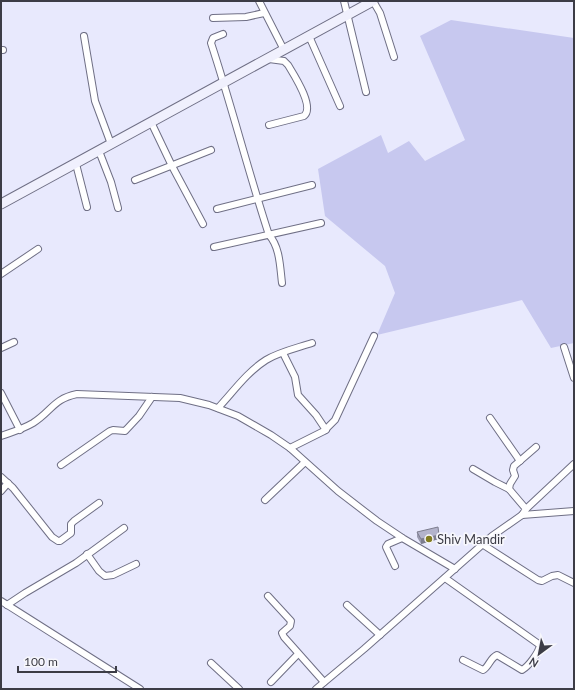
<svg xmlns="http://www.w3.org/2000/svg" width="575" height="690" viewBox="0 0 575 690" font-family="Lato,sans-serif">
	<rect width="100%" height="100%" fill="#e8e9fd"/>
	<path fill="#c7c8ef" d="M451,20L574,38V343L551,348L522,300L377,335L395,293L385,266L325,216L318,169L381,135L388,153L409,141L425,161L465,140L420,36Z"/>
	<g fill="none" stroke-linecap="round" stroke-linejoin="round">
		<g stroke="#6f6f85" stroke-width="8">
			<g id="street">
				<path d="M259,1L284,50"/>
				<path d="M344,1L366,92"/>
				<path d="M373,1L380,13L394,57"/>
				<path d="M213,18L246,17L264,13"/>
				<path d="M223,34L213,38L211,43C232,107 248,171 269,235C280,247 280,267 282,283"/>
				<path d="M84,36L95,101L111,144"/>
				<path d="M309,36L340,106"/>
				<path d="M1,50H3"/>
				<path d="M151,122L172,166L203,224"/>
				<path d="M269,125L304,116C315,107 294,75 288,65L284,61L269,59"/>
				<path d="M99,151L111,182L118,208"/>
				<path d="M76,164L87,207"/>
				<path d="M135,180L211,150"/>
				<path d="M217,209L312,185"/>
				<path d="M214,247L321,223"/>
				<path d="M1,274L38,249"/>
				<path d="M564,347L574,378"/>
				<path d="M1,348L14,342"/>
				<path d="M283,353L295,377L298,395L316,415L326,430"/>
				<path d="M1,393L20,430"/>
				<path d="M218,408C233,392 247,372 266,360C279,352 297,348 312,343"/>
				<path d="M490,418L520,461"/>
				<path d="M1,436C12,432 23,429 33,423C52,411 53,399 77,394L180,398L209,405L238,416L271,435L290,448L338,491L377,521L404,539L455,569"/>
				<path d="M290,448L324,431L335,420L374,336"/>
				<path d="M61,465L110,431L113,430L125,431L139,416L152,397"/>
				<path d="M473,469L495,482L509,489"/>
				<path d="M1,477L13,488L52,537L58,541H60L71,533V524L74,521L99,503"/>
				<path d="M1,491L8,483"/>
				<path d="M265,500L305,462"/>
				<path d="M526,509L574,464"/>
				<path d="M522,515L526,509L509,489L510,484L515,476L513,470L514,466L536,447"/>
				<path d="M482,544L538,580L542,581L552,576L558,575L574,583"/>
				<path d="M87,554L99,571L105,576L113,575L136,564"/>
				<path d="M395,566L386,547L388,544L402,538"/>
				<path d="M445,578L540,645C539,652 529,666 522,670L497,655C490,658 489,667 483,670L463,660"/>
				<path d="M268,596L291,621L290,626L282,633L284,637L324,682"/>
				<path d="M1,601L140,689"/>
				<path d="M7,605L25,593L76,563L124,528"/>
				<path d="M347,605L380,635"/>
				<path d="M211,663L239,689"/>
				<path d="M271,682L298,654"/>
				<path d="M316,689L364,649L492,536L522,515L574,511"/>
			</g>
		</g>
		<g stroke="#6f6f85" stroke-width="11">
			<path id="secondary" d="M1,204C125,137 249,69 373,1"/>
		</g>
		<use href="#street" stroke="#fff" stroke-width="6"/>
		<use href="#secondary" stroke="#f0f0fd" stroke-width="9"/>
	</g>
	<path fill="#9a9aaf" d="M417,532L439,539L421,544L417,537Z"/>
	<path fill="#7d7d8e" d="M439,535V539L421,544V539Z"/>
	<path fill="#b3b3cb" stroke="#7d7d8e" d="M438,527L439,535L421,539L417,532Z"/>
	<circle fill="#827b21" stroke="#f7f7fc" stroke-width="1.5" cx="429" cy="539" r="4"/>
	<g text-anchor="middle" stroke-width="3.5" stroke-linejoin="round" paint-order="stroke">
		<g font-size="13" fill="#3c3c46" stroke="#f7f7fc" text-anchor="start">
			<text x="437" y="544">Shiv Mandir</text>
		</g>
	</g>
	<rect width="575" height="690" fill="none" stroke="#3c3c46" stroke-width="4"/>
	<g transform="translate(539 654) rotate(212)" stroke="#f7f7fc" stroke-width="3" paint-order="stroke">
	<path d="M0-3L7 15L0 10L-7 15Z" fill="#3c3c46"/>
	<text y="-6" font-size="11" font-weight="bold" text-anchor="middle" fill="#3c3c46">N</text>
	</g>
	<path d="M18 666v6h98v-6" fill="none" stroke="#3c3c46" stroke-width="2"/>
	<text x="24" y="666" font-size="12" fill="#3c3c46" stroke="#f7f7fc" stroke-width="3" paint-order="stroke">100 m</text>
</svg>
